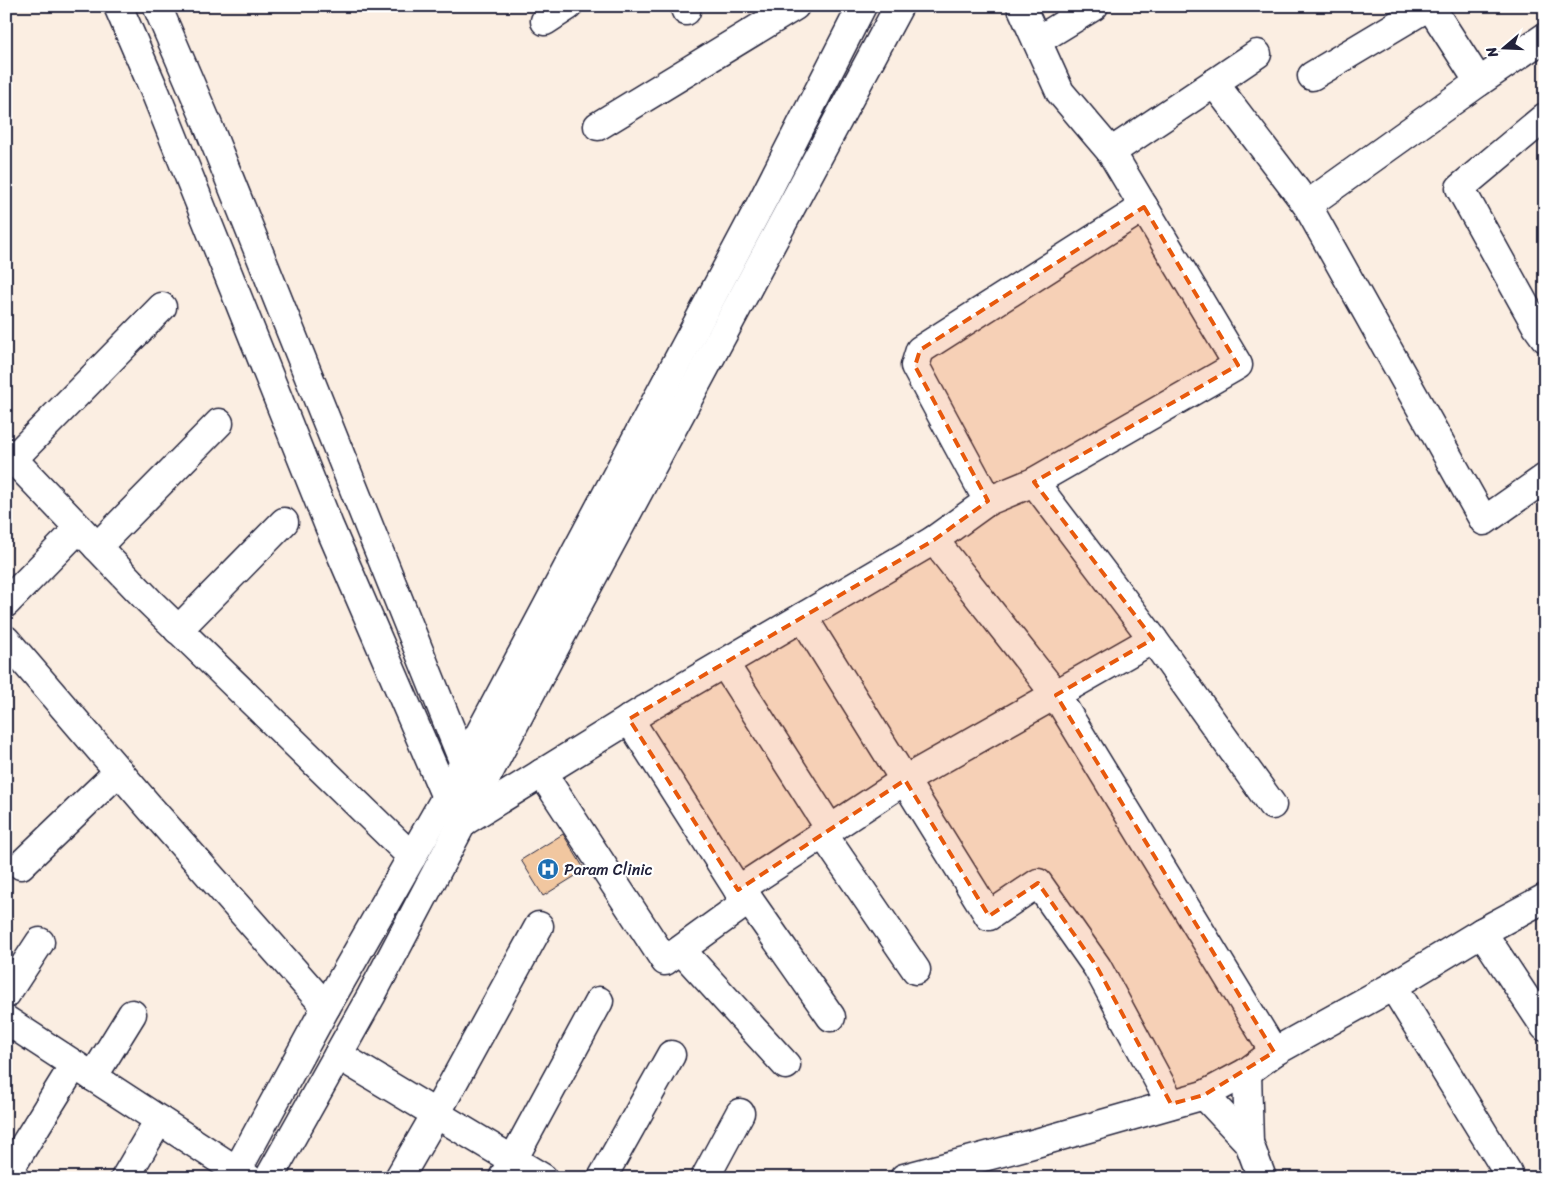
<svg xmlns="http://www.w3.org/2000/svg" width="1551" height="1184" viewBox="0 0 1551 1184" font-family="Sriracha,sans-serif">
	<rect width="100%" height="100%" fill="#fbeee2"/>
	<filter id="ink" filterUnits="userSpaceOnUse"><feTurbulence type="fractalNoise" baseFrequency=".02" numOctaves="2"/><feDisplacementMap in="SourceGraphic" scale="10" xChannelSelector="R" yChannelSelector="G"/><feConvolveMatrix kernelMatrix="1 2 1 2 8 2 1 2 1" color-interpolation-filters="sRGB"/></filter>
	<g filter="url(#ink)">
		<g fill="#f1c7a0" stroke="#22223b">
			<path d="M563,834L585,870L543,896L521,860Z"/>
			<path d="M146,1168L161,1178H140Z"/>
		</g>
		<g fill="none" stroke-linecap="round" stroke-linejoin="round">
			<g stroke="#22223b" stroke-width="31">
				<g id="minor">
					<path d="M118,6L156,94L329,526L446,797L463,822L646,709L934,540L988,501L1034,482L1238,365L1111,152"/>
					<path d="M157,6L205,118L464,763L469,773"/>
					<path d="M684,6L686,11"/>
					<path d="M1021,6L1060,92L1111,152L1214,83L1307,205L1484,521L1545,478"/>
					<path d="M1430,6L1479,82L1545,37"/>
					<path d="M545,21L568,6"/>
					<path d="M1037,41L1094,6"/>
					<path d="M1312,76L1429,6"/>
					<path d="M1214,83L1257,54"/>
					<path d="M1545,117L1460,188L1537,327L1545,338"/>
					<path d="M598,126L795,6"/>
					<path d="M1307,205L1479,82"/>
					<path d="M6,452L149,601L412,857"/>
					<path d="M13,459L162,307"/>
					<path d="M1034,482L1153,639L1272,805"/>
					<path d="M988,501L915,366L920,350L1144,207"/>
					<path d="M934,540L1056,695L1274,1052"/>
					<path d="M97,547L219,423"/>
					<path d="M6,603L79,528"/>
					<path d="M803,617L989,916L1038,883L1097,967L1171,1104"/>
					<path d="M178,630L284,522"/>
					<path d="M6,640L151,809L326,1007"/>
					<path d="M724,663L830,829"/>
					<path d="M629,719L738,890L905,780L1153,639"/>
					<path d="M542,773L665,961L749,900L738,890"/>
					<path d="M823,834L916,970"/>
					<path d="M21,865L119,771"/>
					<path d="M749,900L831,1017"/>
					<path d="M1482,932L1545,1027"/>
					<path d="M681,950L786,1065"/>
					<path d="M1393,986L1508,1173"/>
					<path d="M6,994L40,942"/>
					<path d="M6,1020L248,1178"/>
					<path d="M338,1055L543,1178"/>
					<path d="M1247,1072L1249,1143L1262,1178"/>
					<path d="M93,1077L132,1014"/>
					<path d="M1204,1095L1247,1072L1274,1052L1393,986L1482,932L1545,898"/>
					<path d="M6,1175L74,1065"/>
					<path d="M125,1178L159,1120"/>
					<path d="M233,1178L326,1007L446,797L765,196L862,6"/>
					<path d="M269,1178L371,996L547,662L899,6"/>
					<path d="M399,1178L436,1114L539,926"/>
					<path d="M503,1178L599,1001"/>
					<path d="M602,1178L671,1055"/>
					<path d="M705,1178L740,1113"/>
					<path d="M904,1178L1029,1145L1204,1095L1249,1143"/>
				</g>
			</g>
			<use href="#minor" stroke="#fff" stroke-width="28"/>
		</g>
	</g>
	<path fill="#e8590c" fill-opacity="0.2" stroke="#e8590c" stroke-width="4" stroke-dasharray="10 6" stroke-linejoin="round" d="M1144,207L1238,365L1034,482L1153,639L1056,695L1274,1052L1204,1095L1171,1104L1097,967L1038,883L989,916L905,780L738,890L629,719L934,540L988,501L915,366L920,350Z"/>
	<defs>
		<g id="hospital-disc" transform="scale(1.125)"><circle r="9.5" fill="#1f6fb2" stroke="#fff"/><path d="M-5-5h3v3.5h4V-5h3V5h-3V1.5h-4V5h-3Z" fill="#fff"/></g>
	</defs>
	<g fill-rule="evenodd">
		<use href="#hospital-disc" x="548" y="869"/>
	</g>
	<g text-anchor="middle" stroke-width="4.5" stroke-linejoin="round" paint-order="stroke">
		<g font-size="16" fill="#22223b" stroke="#fff" text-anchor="start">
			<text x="564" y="875">Param Clinic</text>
		</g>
	</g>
	<rect width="1551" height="1184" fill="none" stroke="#fff" stroke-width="25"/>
	<rect x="12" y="12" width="1526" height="1159" fill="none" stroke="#22223b" stroke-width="2" filter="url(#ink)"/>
	<g transform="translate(1504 48) rotate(251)" stroke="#ffffff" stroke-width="4" paint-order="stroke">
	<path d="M0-4L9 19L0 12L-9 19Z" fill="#22223b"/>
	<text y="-8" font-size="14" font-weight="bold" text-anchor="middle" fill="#22223b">N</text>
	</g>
</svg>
